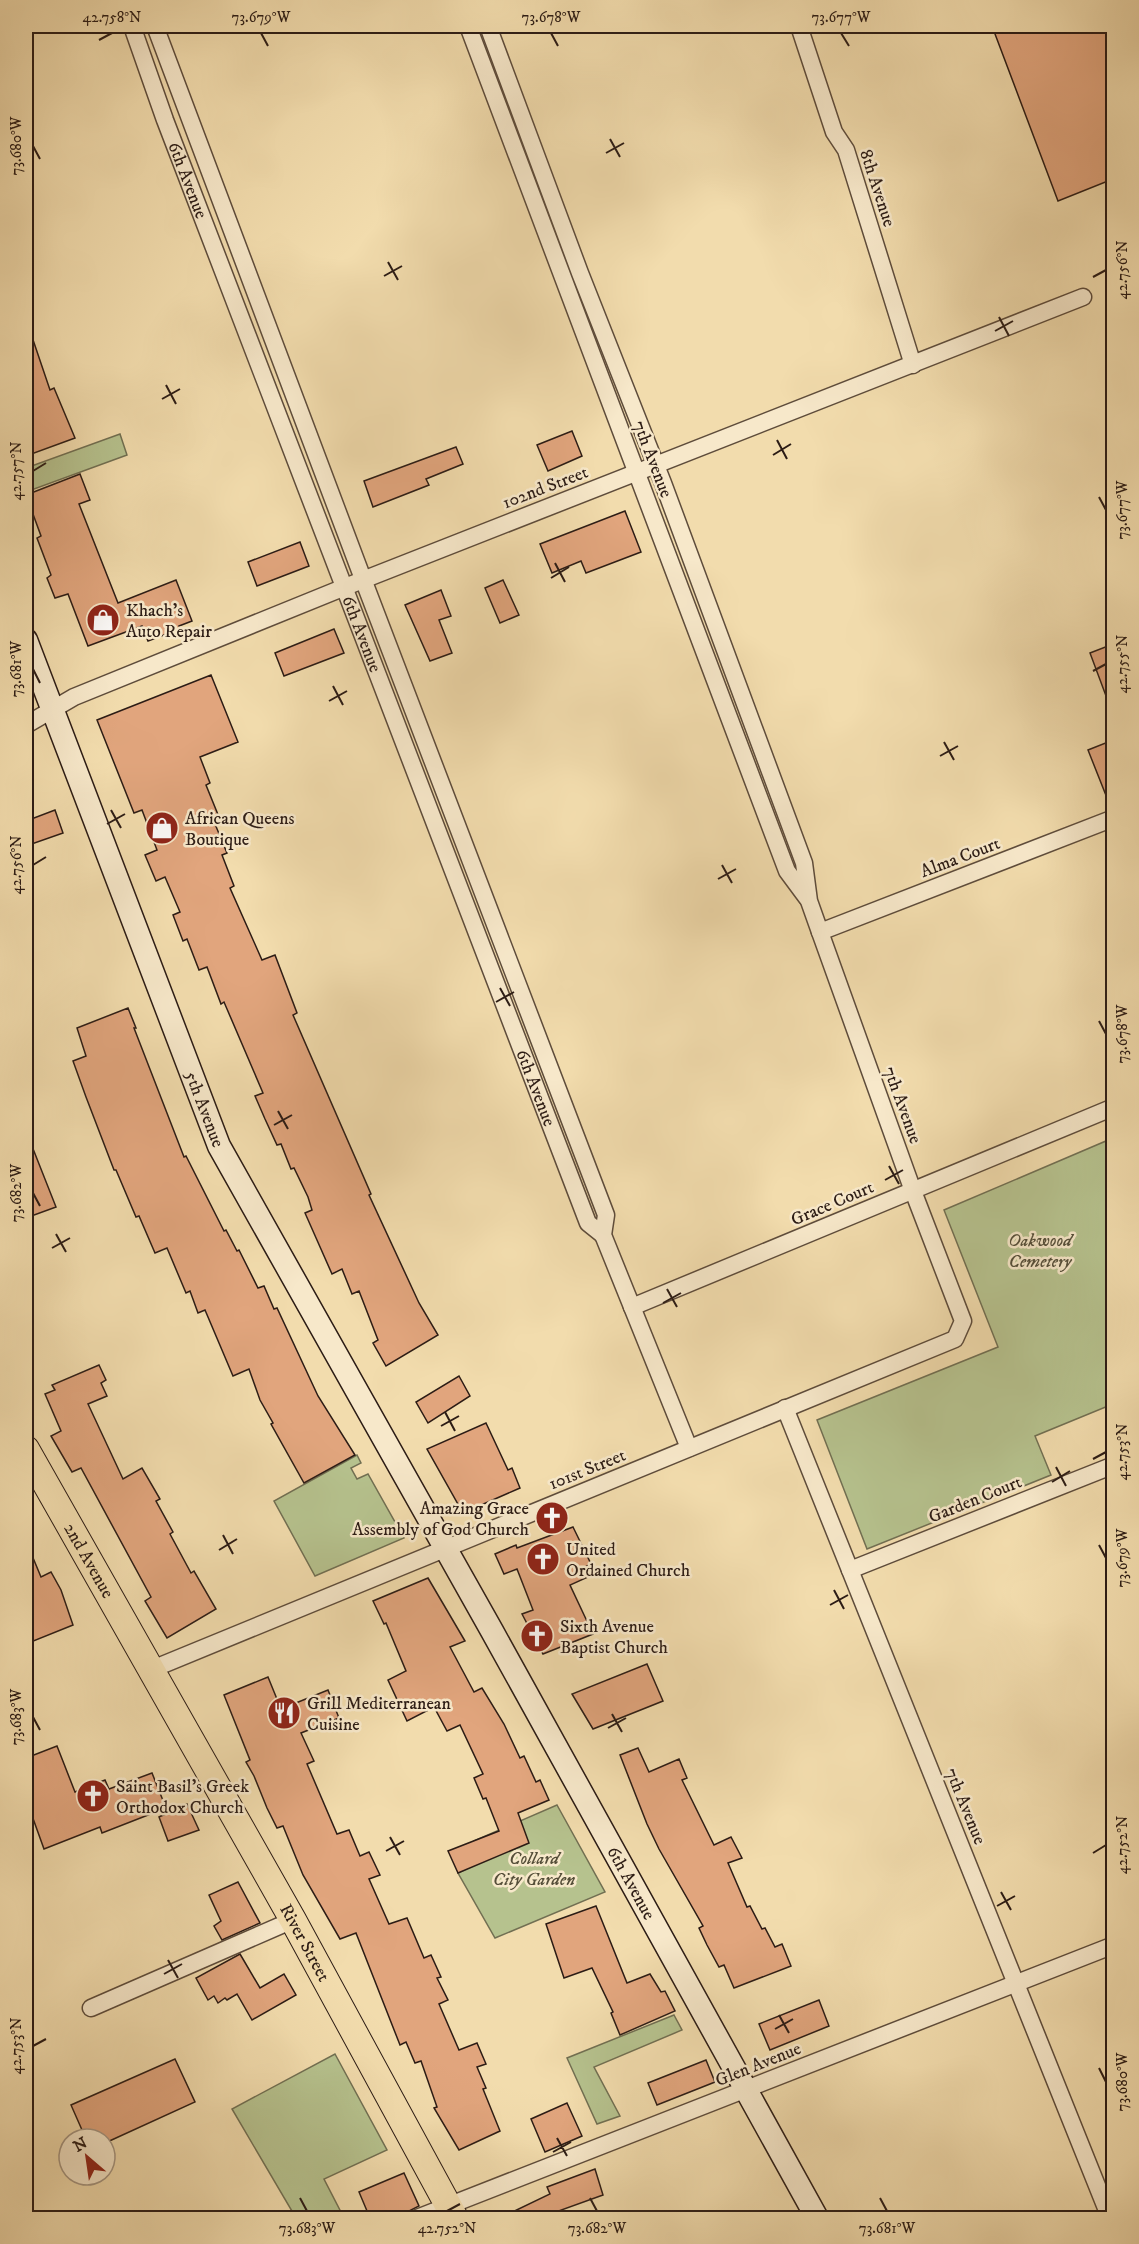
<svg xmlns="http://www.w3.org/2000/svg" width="1139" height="2244" viewBox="0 0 1139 2244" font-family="'IM FELL DW Pica',serif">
	<rect width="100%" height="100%" fill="#f2dcad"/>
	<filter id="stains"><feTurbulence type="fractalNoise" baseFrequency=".00333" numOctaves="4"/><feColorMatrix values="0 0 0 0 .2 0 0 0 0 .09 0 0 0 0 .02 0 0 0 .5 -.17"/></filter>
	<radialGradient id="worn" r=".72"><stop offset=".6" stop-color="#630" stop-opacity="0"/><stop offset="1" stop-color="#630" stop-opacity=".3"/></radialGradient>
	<g fill="#b6c28e" stroke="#716f52" stroke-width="1.5">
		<path d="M120,434L127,455L26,492V468Z"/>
		<path d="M1113,1138V1404L1035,1436L1051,1475L867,1549L817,1420L998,1347L944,1210Z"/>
		<path d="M357,1455L361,1463L351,1468L357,1479L368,1474L404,1538L315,1576L274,1501Z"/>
		<path d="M557,1805L605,1892L495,1938L458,1873L480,1862L474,1841Z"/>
		<path d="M674,2015L682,2030L594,2067L620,2116L597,2124L567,2058Z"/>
		<path d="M335,2054L387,2150L324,2179L344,2218H296L232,2109Z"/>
	</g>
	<g fill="#e1a57d" stroke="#2c1c15" stroke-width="1.5">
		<path d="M992,26H1113V179L1058,201Z"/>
		<path d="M28,325L50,390L54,388L75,438L26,456V326Z"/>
		<path d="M572,431L582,456L548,471L537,445Z"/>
		<path d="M456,447L463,464L426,479L429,485L373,507L364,481Z"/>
		<path d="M80,474L90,500L79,504L118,603L176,580L192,621L179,626L180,629L148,641L142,626L88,646L68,594L55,598L47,578L51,575L37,538L41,536L26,495Z"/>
		<path d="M625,511L641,552L586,573L581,561L552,573L540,544Z"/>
		<path d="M300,542L309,566L257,586L248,562Z"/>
		<path d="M503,580L519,615L500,623L485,588Z"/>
		<path d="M441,590L451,616L439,620L452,653L430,661L405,605Z"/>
		<path d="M334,629L344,653L284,676L275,653Z"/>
		<path d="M1113,644V711L1112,712L1090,653Z"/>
		<path d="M211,675L238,742L200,757L210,783L206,785L221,822L215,824L227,853L222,855L234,886L230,888L262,960L275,955L297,1013L293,1015L371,1194L369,1195L419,1303L438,1335L386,1366L373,1343L378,1340L359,1291L352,1294L342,1269L332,1274L305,1213L312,1210L308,1197L294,1168L291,1169L281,1144L277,1145L265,1119L255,1096L263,1093L224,1002L221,1004L207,967L199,970L187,939L183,941L173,915L180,912L165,877L156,881L145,855L157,850L142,810L134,813L97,720Z"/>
		<path d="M1113,740V808H1111L1088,750Z"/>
		<path d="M55,810L63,833L26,846V821Z"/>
		<path d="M128,1008L136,1028H134L184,1157L186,1156L224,1231L226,1230L237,1251L239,1250L258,1288L264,1286L274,1309L277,1308L318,1396L355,1455L304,1483L271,1424L273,1423L260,1400L249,1369L233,1376L205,1310L198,1313L190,1291L186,1293L167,1248L155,1253L139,1216L136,1217L116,1170H114L86,1097L73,1061L86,1056L77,1028Z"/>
		<path d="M26,1131L56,1207L26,1218Z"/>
		<path d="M99,1365L106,1380L101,1383L107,1396L88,1404L123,1479L142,1468L160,1499L156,1501L173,1532L170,1534L191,1573L194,1571L216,1609L167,1638L145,1601L151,1597L81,1468L72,1472L51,1436L61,1431L45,1394L55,1390L52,1385Z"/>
		<path d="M459,1376L470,1396L428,1423L416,1402Z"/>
		<path d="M486,1423L508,1470L512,1468L520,1488L463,1513L427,1449Z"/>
		<path d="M573,1527L591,1564L583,1568L588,1577L570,1585L593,1634L543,1654L522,1614L533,1610L517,1569L504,1574L495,1554L516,1545L517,1548Z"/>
		<path d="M26,1541L41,1577L51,1572L61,1590L73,1625L26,1644Z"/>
		<path d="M428,1578L465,1641L450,1647L474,1692L482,1688L504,1724L520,1758L524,1756L536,1782L540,1780L549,1800L518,1813L529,1843L458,1873L448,1851L499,1831L486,1798L483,1799L474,1778L483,1774L460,1725L447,1731L434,1707L407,1721L388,1680L406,1671L386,1623L384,1624L373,1601Z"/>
		<path d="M647,1664L663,1701L593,1729L572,1694Z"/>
		<path d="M268,1677L281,1709L328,1690L339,1718L301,1733L314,1761L307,1764L337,1834L349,1830L360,1856L369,1852L380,1875L369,1879L389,1924L407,1918L424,1958L431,1955L441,1977L437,1978L448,2000L439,2004L459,2050L477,2043L486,2064L477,2067L486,2088L483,2089L500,2131L459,2150L434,2108L437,2107L421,2061L415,2063L406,2042L400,2045L356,1933L340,1939L303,1875L283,1826L277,1828L267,1808L254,1776L246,1762L250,1760L224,1695Z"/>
		<path d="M57,1746L75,1792L105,1780L109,1789L152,1773L166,1808L102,1833L100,1827L44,1849L26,1799V1758Z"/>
		<path d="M638,1748L649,1772L679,1759L687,1778L682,1780L714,1845L731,1837L742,1858L728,1863L747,1907L750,1906L762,1929L765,1928L775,1947L782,1944L791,1966L734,1988L724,1965L719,1967L707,1945L699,1928L703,1926L659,1849L647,1824L620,1755Z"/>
		<path d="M187,1804L199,1830L168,1841L159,1817Z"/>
		<path d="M238,1882L260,1923L222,1940L214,1926L221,1921L209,1895Z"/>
		<path d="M596,1906L627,1983L650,1974L661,1992L665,1991L675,2011L620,2035L611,2013L613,2012L592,1968L564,1978L546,1924Z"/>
		<path d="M240,1954L260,1988L284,1974L296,1995L252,2020L237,1994L227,2000L225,1998L218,2003L214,1996L208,2000L196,1978Z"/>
		<path d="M819,2000L829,2026L770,2050L759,2024Z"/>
		<path d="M175,2059L195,2102L105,2143V2139H86L71,2105Z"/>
		<path d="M706,2060L715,2082L657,2105L648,2083Z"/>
		<path d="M567,2103L582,2136L545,2152L531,2119Z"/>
		<path d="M595,2169L603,2195L550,2214L553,2218H500L550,2194L547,2187Z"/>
		<path d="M404,2173L419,2206L409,2211L407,2218H370L359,2192Z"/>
	</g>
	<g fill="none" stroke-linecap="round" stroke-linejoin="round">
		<g stroke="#5e4c3b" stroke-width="19">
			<g id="street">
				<path id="s1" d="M132,26L165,120L588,1223L603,1235"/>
				<path d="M155,26L363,579L606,1215L603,1235L689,1448"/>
				<path d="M468,26L787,871L807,898"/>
				<path d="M799,26L834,132L846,150L913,365"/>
				<path d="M26,725L74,697L345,587L1083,297"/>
				<path d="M820,932L1114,818"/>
				<path d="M632,1307L1114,1107"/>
				<path d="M785,1408L1110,2218"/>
				<path d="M850,1570L1114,1465"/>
				<path d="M150,1670L955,1339L963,1321L913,1191L820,932L809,901L804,863L663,483L580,273L488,26"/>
				<path d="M91,2008L293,1920"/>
				<path d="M417,2218L1114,1945"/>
			</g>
		</g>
		<g stroke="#2c1c15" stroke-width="25">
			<g id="secondary">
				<path id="s2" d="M26,640L219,1146L492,1631L817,2218"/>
			</g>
		</g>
		<g stroke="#2c1c15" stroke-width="28">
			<g id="primary">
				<path id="s3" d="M26,1449L293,1920L455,2218"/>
			</g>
		</g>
		<use href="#street" stroke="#f7e8ca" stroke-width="16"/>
		<use href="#secondary" stroke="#f7e8ca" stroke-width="22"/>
		<use href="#primary" stroke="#f2dcad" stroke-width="26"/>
	</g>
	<path fill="none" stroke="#2c1c15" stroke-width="2" d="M261,33L268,46M551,33L558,46M841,33L849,46M99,40L112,33M610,139L620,157M33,146L40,159M606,153L624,143M388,262L398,280M384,276L402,266M1093,277L1106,270M999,317L1009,336M995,331L1013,321M166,385L176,404M162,399L180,389M777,440L787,459M773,455L791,444M33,471L46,463M1099,497L1106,510M555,563L565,582M551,578L569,567M33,669L40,683M1093,671L1106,664M333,686L343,705M329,701L347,691M944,742L954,760M940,756L958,746M111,810L121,828M107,824L125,814M33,865L46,857M722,865L732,883M718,879L736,869M500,988L510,1006M496,1002L514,992M1099,1021L1106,1034M278,1111L288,1129M274,1125L292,1115M889,1166L899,1184M885,1180L903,1170M33,1193L40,1206M56,1234L66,1252M52,1248L70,1238M667,1289L677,1307M663,1303L681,1293M445,1412L455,1431M441,1426L459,1416M1093,1459L1106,1452M1056,1467L1066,1486M1052,1482L1070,1471M223,1535L233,1554M1099,1545L1106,1558M219,1550L237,1539M834,1590L844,1609M830,1605L848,1595M612,1714L622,1732M33,1717L40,1730M608,1728L626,1718M390,1837L400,1855M386,1851L404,1841M1093,1853L1106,1845M1001,1892L1011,1910M997,1906L1015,1896M168,1960L178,1978M164,1974L182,1964M779,2015L789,2033M775,2029L793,2019M33,2046L46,2039M1099,2068L1106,2082M557,2138L567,2156M553,2152L571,2142M300,2198L307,2211M590,2198L597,2211M880,2198L887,2211M447,2211L460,2204"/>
	<defs>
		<g id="shop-disc" transform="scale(1.725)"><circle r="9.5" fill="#8f2418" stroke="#f7e8ca"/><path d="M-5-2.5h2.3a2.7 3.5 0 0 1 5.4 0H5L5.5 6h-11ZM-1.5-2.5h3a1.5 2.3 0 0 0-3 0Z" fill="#fff"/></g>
		<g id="church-disc" transform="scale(1.725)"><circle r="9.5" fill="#8f2418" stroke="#f7e8ca"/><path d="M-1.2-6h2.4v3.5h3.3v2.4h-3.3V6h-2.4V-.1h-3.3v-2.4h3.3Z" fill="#fff"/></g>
		<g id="restaurant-disc" transform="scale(1.725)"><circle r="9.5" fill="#8f2418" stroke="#f7e8ca"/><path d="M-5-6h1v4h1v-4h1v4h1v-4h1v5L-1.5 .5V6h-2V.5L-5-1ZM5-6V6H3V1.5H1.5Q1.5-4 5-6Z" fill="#fff"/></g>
	</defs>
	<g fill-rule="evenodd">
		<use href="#shop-disc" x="103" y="620"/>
		<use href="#shop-disc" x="162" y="828"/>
		<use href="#church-disc" x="552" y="1518"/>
		<use href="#church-disc" x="543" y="1559"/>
		<use href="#church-disc" x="537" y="1636"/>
		<use href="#restaurant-disc" x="284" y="1713"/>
		<use href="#church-disc" x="93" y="1796"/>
	</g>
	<g text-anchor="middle" stroke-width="5" stroke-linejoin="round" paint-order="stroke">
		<g font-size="18" fill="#2c1c15" stroke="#f7e8ca">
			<text dy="6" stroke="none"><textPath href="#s1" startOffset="164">6th Avenue</textPath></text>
			<text transform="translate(878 188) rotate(72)" y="6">8th Avenue</text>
			<text transform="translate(653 459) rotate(69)" y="6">7th Avenue</text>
			<text transform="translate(545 487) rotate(-21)" y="6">102nd Street</text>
			<text dy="6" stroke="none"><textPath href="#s1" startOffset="650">6th Avenue</textPath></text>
			<text transform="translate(960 857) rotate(-21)" y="6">Alma Court</text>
			<text dy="6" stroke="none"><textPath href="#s1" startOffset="1136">6th Avenue</textPath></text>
			<text transform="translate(903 1105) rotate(70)" y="6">7th Avenue</text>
			<text dy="6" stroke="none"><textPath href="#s2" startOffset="502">5th Avenue</textPath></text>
			<text transform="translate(832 1203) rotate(-23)" y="6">Grace Court</text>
			<text transform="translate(587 1469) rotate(-22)" y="6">101st Street</text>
			<text transform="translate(975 1499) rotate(-22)" y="6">Garden Court</text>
			<text dy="6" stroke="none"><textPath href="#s3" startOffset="128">2nd Avenue</textPath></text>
			<text transform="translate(966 1806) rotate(68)" y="6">7th Avenue</text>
			<text dy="6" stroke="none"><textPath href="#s2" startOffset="1386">6th Avenue</textPath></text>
			<text dy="6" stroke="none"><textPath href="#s3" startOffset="567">River Street</textPath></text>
			<text transform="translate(758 2064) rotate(-22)" y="6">Glen Avenue</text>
		</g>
		<g font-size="18" fill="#2c1c15" stroke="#f7e8ca" text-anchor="start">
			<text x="126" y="616">Khach's<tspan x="126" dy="21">Auto Repair</tspan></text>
			<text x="185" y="824">African Queens<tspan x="185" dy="21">Boutique</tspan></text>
			<text x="529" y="1514" text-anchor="end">Amazing Grace<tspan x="529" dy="21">Assembly of God Church</tspan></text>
			<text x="566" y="1555">United<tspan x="566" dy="21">Ordained Church</tspan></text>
			<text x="560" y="1632">Sixth Avenue<tspan x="560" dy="21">Baptist Church</tspan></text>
			<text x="307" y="1709">Grill Mediterranean<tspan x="307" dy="21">Cuisine</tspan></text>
			<text x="116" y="1792">Saint Basil's Greek<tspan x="116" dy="21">Orthodox Church</tspan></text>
		</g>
		<g font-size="18" font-style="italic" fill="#554e39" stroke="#f7e8ca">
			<text x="1040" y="1246">Oakwood<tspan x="1040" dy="21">Cemetery</tspan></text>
			<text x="534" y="1864">Collard<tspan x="534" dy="21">City Garden</tspan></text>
		</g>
	</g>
	<rect width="1139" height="2244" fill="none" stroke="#f2dcad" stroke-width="66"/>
	<g transform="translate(87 2157) rotate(331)"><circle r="28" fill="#f7e8ca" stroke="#a69682" stroke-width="1.5"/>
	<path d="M0-4.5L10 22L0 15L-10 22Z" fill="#8f2418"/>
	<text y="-9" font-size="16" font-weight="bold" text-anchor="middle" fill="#2c1c15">N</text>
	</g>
	<rect x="33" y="33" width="1073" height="2178" fill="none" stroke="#2c1c15" stroke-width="2"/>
	<g font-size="15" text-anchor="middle" fill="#2c1c15">
		<text x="112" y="22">42.758°N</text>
		<text x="261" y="22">73.679°W</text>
		<text x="551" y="22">73.678°W</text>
		<text x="841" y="22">73.677°W</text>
		<text transform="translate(16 146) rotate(-90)" y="5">73.680°W</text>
		<text transform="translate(1122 270) rotate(-90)" y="5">42.756°N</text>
		<text transform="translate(16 471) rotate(-90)" y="5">42.757°N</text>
		<text transform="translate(1122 510) rotate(-90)" y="5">73.677°W</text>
		<text transform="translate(1122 664) rotate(-90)" y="5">42.755°N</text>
		<text transform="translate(16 669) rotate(-90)" y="5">73.681°W</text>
		<text transform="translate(16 865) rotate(-90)" y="5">42.756°N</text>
		<text transform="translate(1122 1034) rotate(-90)" y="5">73.678°W</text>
		<text transform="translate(16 1193) rotate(-90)" y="5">73.682°W</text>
		<text transform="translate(1122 1452) rotate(-90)" y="5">42.753°N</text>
		<text transform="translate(1122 1558) rotate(-90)" y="5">73.679°W</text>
		<text transform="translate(16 1717) rotate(-90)" y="5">73.683°W</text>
		<text transform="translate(1122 1845) rotate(-90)" y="5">42.752°N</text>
		<text transform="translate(16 2046) rotate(-90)" y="5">42.753°N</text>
		<text transform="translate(1122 2082) rotate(-90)" y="5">73.680°W</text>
		<text x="307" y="2233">73.683°W</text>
		<text x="447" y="2233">42.752°N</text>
		<text x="597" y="2233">73.682°W</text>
		<text x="887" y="2233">73.681°W</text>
	</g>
	<rect width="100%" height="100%" filter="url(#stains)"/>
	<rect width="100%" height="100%" fill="url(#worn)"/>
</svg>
